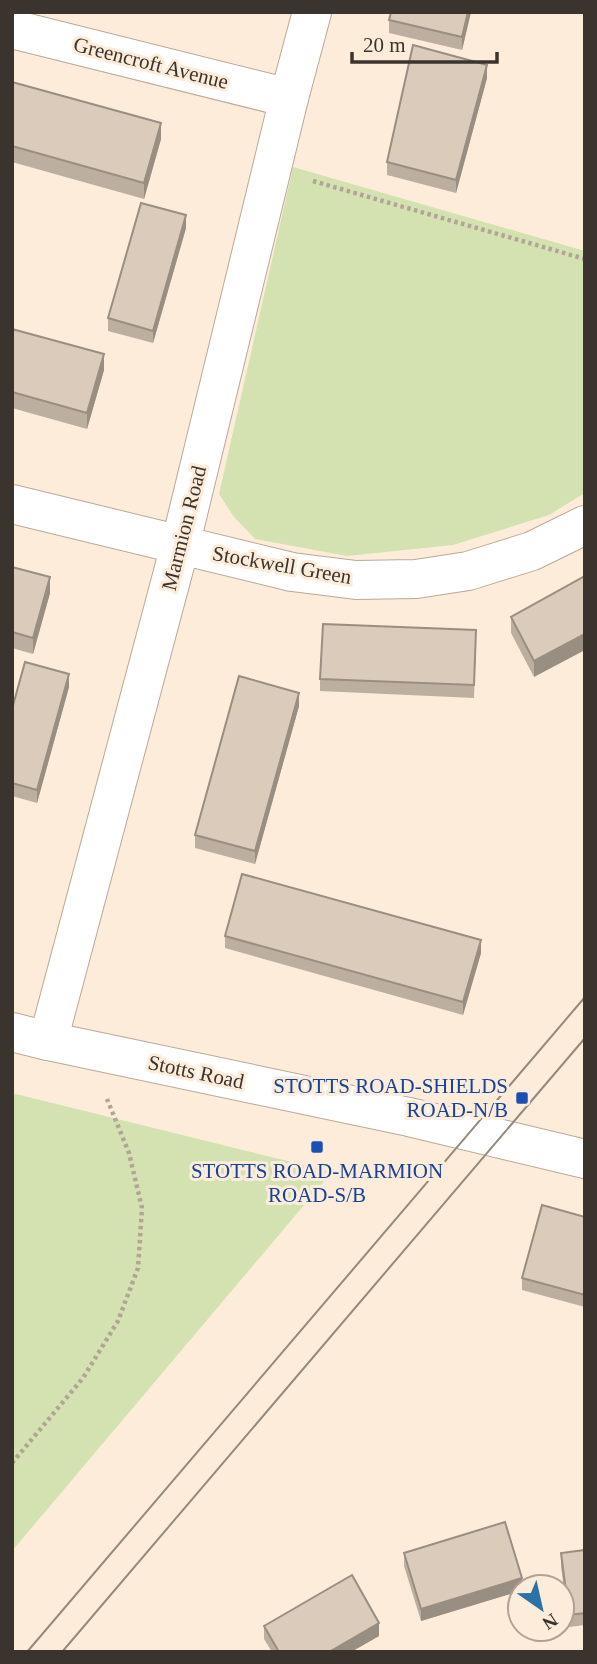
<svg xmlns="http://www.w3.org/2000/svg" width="597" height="1664" viewBox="0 0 597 1664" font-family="'Times New Roman',serif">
	<rect width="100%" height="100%" fill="#fdecda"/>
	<g fill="#d4e2b2">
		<path d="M293,167L585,251V493L549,515L453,545L347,556L255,539L234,517L219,494Z"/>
		<path d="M12,1093L332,1172L12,1551Z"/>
	</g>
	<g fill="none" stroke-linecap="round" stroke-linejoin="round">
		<g stroke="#b9a999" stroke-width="40">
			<g id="minor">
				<path d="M12,29L289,98"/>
				<path d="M12,504L292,572L356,580L416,579L468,571L532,551L585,525"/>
				<path d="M12,1032L48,1041L409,1117L585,1159"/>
				<path d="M48,1041L180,546L289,98L312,12"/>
			</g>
		</g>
		<g stroke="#b2a597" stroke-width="4.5" stroke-dasharray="3.5 3.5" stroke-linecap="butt">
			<path d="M313,181L585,259"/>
			<path d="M12,1463L83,1378L118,1321L138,1268L142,1208L129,1153L107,1099"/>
		</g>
		<use href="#minor" stroke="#fff" stroke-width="38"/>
		<g stroke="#94897d" stroke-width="2">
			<path d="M27,1652L585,997"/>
			<path d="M62,1652L585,1038"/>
		</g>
	</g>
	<g fill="#bcafa0">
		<path d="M471,12L462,50L389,33V20Z"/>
		<path d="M487,78L456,193L387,175V162Z"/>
		<path d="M12,82L161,139L144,199L12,162Z"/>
		<path d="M186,228L153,343L108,331V318Z"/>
		<path d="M12,329L104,370L87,429L12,408Z"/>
		<path d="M12,567L50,593L33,654L12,648Z"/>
		<path d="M585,576L534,677L511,633V617Z"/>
		<path d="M476,643L474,698L320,691V679Z"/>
		<path d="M69,687L37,803L12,796V709Z"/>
		<path d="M299,706L255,864L195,848V835Z"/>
		<path d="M225,936L481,953L463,1015L225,948Z"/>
		<path d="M585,1217V1307L522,1290V1278Z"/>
		<path d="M585,1550V1625L569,1627L561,1566V1553Z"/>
		<path d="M404,1553L522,1587H520V1591L421,1621L404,1566Z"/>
		<path d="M264,1626L379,1636L351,1652H272L264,1639Z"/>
	</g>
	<g fill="#998e82">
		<path d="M468,12H471L462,50V37Z"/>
		<path d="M487,65V78L456,193V180Z"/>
		<path d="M161,123V139L144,199V183Z"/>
		<path d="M186,215V228L153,343V331Z"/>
		<path d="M104,354V370L87,429V413Z"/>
		<path d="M50,577V593L33,654V638Z"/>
		<path d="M585,634V650L534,677V661Z"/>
		<path d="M69,674V687L37,803V790Z"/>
		<path d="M299,693V706L255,864V851Z"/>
		<path d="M481,940V953L463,1015V1002Z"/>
		<path d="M522,1578V1587H520V1591L421,1621V1609Z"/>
		<path d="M379,1623V1636L351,1652H329Z"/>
	</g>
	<g fill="#dbcbba" stroke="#998e82" stroke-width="2">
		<path d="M391,12H468L462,37L389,20Z"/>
		<path d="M413,45L487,65L456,180L387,162Z"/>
		<path d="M12,82L161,123L144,183L12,146Z"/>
		<path d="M141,203L186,215L153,331L108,318Z"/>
		<path d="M12,329L104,354L87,413L12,392Z"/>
		<path d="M12,567L50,577L33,638L12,632Z"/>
		<path d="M585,576V634L534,661L511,617Z"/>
		<path d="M323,624L476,630L474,685L320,679Z"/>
		<path d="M25,662L69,674L37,790L12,783V709Z"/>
		<path d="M239,676L299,693L255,851L195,835Z"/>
		<path d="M242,874L481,940L463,1002L225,936Z"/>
		<path d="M542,1205L585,1217V1295L522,1278Z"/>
		<path d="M505,1522L522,1578L421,1609L404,1553Z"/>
		<path d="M585,1550V1613L569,1615L561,1553Z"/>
		<path d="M352,1575L379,1623L329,1652H279L264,1626Z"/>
	</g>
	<g fill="#1a4fb4" stroke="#fdecda" stroke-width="2.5">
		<rect x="515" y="1091" width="14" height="14" rx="3.5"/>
		<rect x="310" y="1140" width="14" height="14" rx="3.5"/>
	</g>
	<g text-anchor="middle" stroke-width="6" stroke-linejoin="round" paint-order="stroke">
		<g font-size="21" fill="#3b342e" stroke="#fdecda">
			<text transform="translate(151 63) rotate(14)" y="7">Greencroft Avenue</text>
			<text transform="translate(184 528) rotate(-76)" y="7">Marmion Road</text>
			<text transform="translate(282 565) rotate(10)" y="7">Stockwell Green</text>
			<text transform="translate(196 1072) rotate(12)" y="7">Stotts Road</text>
		</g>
		<g font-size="21" fill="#164399" stroke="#fdecda" text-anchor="end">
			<text x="508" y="1093">STOTTS ROAD-SHIELDS<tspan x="508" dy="24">ROAD-N/B</tspan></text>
			<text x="317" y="1178" text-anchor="middle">STOTTS ROAD-MARMION<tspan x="317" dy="24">ROAD-S/B</tspan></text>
		</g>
	</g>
	<rect width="597" height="1664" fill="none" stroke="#3b342e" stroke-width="28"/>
	<g transform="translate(541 1608) rotate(146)"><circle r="33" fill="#fdecda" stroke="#afa295" stroke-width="2"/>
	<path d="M0-5L12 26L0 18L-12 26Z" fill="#2b73a7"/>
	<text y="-10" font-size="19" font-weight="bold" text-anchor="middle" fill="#3b342e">N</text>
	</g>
	<path d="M352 52v10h145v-10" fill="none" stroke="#3b342e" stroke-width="3.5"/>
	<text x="363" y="52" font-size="21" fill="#3b342e" stroke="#fdecda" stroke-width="5" paint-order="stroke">20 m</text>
</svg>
